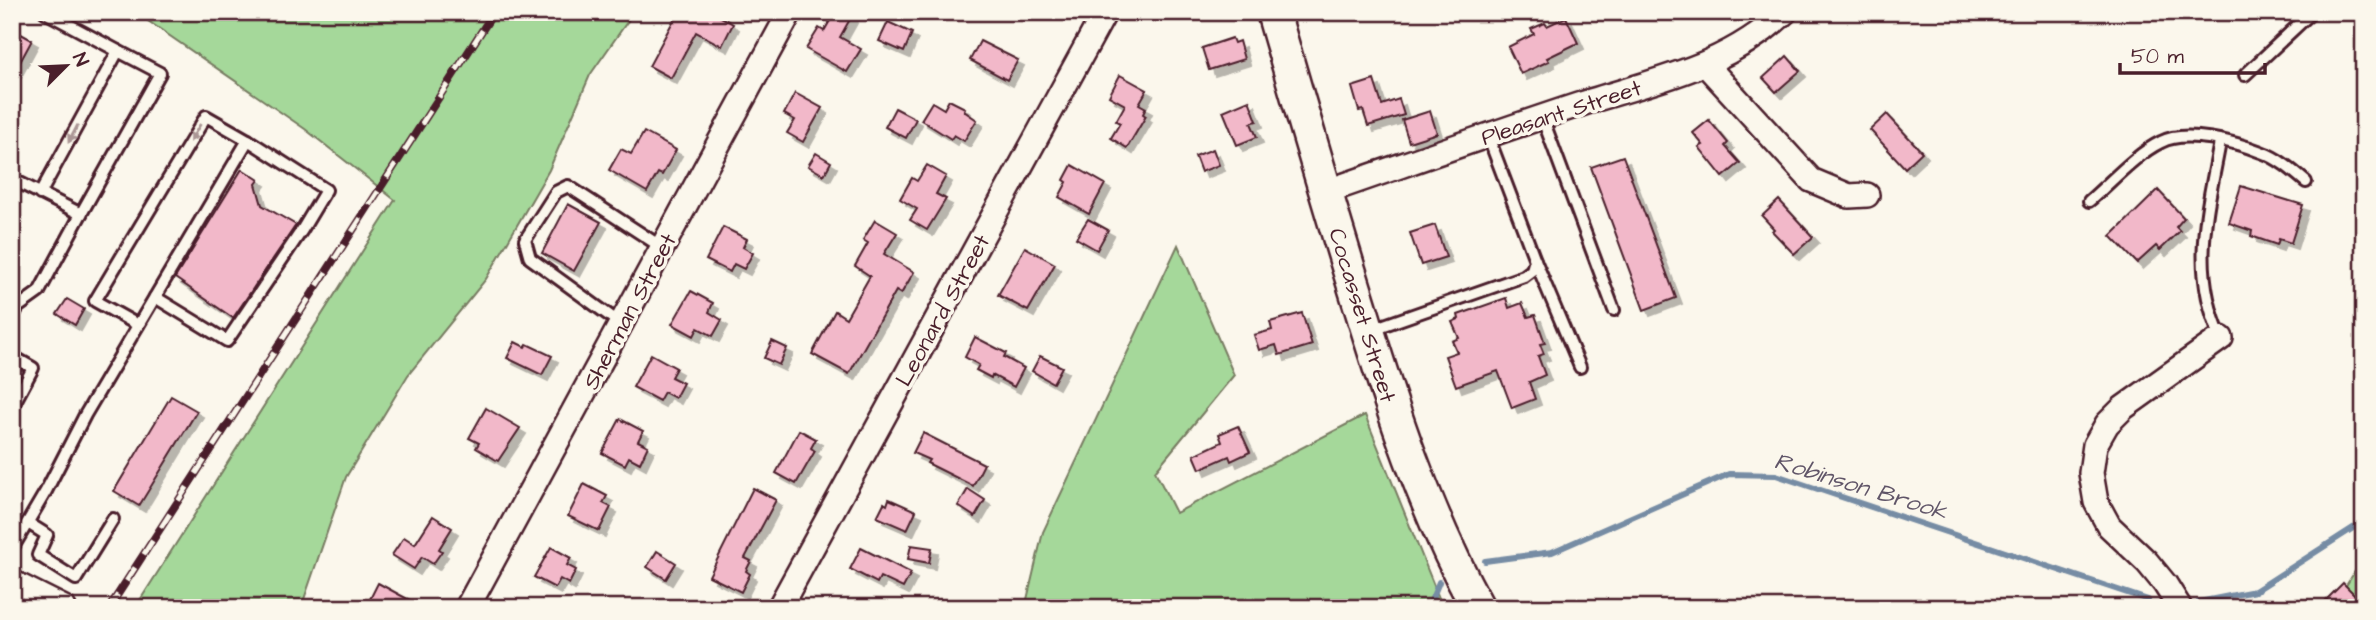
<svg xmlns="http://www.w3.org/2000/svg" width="2376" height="620" viewBox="0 0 2376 620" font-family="'Architects Daughter',sans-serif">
	<defs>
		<filter id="shadow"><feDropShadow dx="6" dy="6" stdDeviation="0" flood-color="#0004"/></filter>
	</defs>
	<rect width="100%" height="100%" fill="#fbf7ec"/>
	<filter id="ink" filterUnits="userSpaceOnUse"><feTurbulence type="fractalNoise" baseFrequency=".0143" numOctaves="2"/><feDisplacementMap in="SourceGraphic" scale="14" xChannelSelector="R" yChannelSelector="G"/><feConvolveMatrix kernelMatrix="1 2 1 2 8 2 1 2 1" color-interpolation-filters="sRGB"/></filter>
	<g filter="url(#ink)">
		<g fill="#a5d89a" stroke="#787c62" stroke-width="2">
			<path d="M135,12H634L590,75L549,170L486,279L408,375L346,477L301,608H135L395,200L305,129Z"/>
			<path d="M1178,245L1234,375L1155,471L1176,513L1365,415L1443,608H1025L1043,532Z"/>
			<path d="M2364,557V608H2332Z"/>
		</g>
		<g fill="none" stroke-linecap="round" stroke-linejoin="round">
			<g stroke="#768ca4" stroke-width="6">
				<path d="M1485,561L1552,552L1729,474L1776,475L2148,600"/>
				<path d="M2199,602L2255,591L2364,521"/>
				<path d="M1428,608L1439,582"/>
			</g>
		</g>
		<g fill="#f2b8c9" stroke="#4a1f2b" stroke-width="2" filter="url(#shadow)">
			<path d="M678,12H712L733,24L722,46L696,32L671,78L649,66Z"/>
			<path d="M835,12H854L840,37L861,49L847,72L806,49L819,28L824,31Z"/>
			<path d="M1566,17L1578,43L1547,58L1549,61L1521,74L1508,47L1534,34L1531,29L1545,23L1547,26Z"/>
			<path d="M888,22L912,33L904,52L879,41Z"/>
			<path d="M12,29L32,40L12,77Z"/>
			<path d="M1232,38L1234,43L1239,41L1244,59L1209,70L1202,48Z"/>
			<path d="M980,41L1018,60L1007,80L970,60Z"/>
			<path d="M1787,56L1800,71L1776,92L1763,78Z"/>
			<path d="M1120,75L1147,90L1139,104L1146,108L1143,114L1146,116L1127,148L1111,138L1120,123L1116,121L1125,105L1109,96Z"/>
			<path d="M1374,80L1382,105L1399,99L1404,115L1368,126L1363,110L1359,111L1352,87Z"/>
			<path d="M795,93L822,108L803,142L787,133L795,120L784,114Z"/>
			<path d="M949,100L965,108L964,111L977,120L964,141L954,135L951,139L921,120L932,102L944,109Z"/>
			<path d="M1249,100L1257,121L1251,123L1257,137L1237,145L1223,111Z"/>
			<path d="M895,108L916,119L906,138L885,127Z"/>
			<path d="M1430,111L1437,133L1409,142L1402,120Z"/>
			<path d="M1887,114L1922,152L1905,168L1870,130Z"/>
			<path d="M1709,120L1728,143L1725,146L1740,163L1723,177L1699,147L1703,145L1693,133Z"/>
			<path d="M644,132L676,150L662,175L658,173L647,192L609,170L621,149L631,154Z"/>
			<path d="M1213,149L1219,165L1201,172L1195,156Z"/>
			<path d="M816,153L831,162L824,175L808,166Z"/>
			<path d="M1623,156L1676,298L1644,310L1591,167Z"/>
			<path d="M927,165L946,176L936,194L946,199L927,230L910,220L917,209L900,199L912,178L917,181Z"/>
			<path d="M1072,165L1105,184L1089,214L1059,197L1067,182L1064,180Z"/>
			<path d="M242,169L259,180L256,184L262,205L296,225L233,318L175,278Z"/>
			<path d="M2241,186L2303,205L2291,243L2279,239L2277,245L2251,236L2252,231L2229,223Z"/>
			<path d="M2158,190L2184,218L2176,227L2180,231L2160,250L2156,246L2137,263L2111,236Z"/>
			<path d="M1779,200L1813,237L1794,254L1772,231L1774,229L1762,216Z"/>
			<path d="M568,204L601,222L574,271L542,253Z"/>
			<path d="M1088,219L1108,230L1097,250L1076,238Z"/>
			<path d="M875,220L897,233L884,254L914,272L901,294L896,291L849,374L812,354L835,311L846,318L870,276L855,266L868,243L863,240Z"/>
			<path d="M1435,225L1446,257L1421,265L1410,233Z"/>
			<path d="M723,227L747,239L743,247L753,253L744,269L734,264L730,272L706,260Z"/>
			<path d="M1025,247L1055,264L1028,311L998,295Z"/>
			<path d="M691,291L713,303L709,312L722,320L713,336L698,328L694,336L672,324Z"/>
			<path d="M1506,298L1509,308L1522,303L1528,317L1535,315L1545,343L1540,344L1544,354L1538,356L1545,375L1529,382L1535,399L1512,408L1498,371L1456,386L1445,356L1457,352L1452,341L1459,338L1452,322L1459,319L1458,315Z"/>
			<path d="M67,299L84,309L75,325L57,314Z"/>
			<path d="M1302,313L1312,345L1279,355L1276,345L1259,350L1254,335L1272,330L1270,322Z"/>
			<path d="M975,337L1006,353L1004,357L1024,368L1014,387L992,375L991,378L976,370L979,365L965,357Z"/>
			<path d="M772,341L787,348L779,365L764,358Z"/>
			<path d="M515,342L525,347L527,344L552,356L542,375L507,358Z"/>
			<path d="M651,354L676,368L671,377L683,383L675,398L664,392L659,401L633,387Z"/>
			<path d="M1040,356L1062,367L1053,383L1032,371Z"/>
			<path d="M171,396L197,411L139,506L114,491Z"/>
			<path d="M486,408L520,428L498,461L476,448L479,443L469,438Z"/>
			<path d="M620,419L643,431L638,441L648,446L640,463L629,457L625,465L602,453Z"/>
			<path d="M1238,426L1250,452L1231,461L1229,456L1200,469L1194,455L1222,442L1219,434Z"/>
			<path d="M799,430L816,439L811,448L815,451L796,484L776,473Z"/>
			<path d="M923,433L984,464L973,486L927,463L929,460L913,453Z"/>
			<path d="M584,484L607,496L603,503L611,507L599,531L568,516Z"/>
			<path d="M753,488L776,500L745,558L751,561L746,571L750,574L741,592L709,576Z"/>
			<path d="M968,489L985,500L975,517L958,506Z"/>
			<path d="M889,499L916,511L907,530L877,517L884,503L887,505Z"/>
			<path d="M433,516L452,528L439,549L442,551L433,564L422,557L414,569L392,555L404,537L415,544Z"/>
			<path d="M911,545L932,548L929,563L908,559Z"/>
			<path d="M551,547L571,558L567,565L576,570L569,584L560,579L555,588L534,577Z"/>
			<path d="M861,548L911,573L903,588L880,577L877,583L850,569Z"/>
			<path d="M657,551L676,563L666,579L647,567Z"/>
			<path d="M378,583L400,595L425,608H382L369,601Z"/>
			<path d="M2343,583L2364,604V608H2318Z"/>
		</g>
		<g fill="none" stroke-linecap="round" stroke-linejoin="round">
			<g stroke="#4a1f2b" stroke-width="16">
				<g id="service">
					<path d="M45,12L118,51"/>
					<path d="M2245,75L2312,12"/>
					<path d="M1542,117L1614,310"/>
					<path d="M2220,142C2207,213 2190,268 2221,338"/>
					<path d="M12,179L81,214L160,73L118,51L40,194"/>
					<path d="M2089,201C2111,182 2136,154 2161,142C2185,129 2236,142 2261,152C2278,158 2292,170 2306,182"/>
					<path d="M1535,260L1580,367"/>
					<path d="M12,318L18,307L39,292L81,214"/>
					<path d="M621,324L530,258L525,240L556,192L568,186L663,248"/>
					<path d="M138,325L95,301L206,116L248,140L326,190L302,230L227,341L155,297"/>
					<path d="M1370,330L1524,276L1532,270L1535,260L1488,136"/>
					<path d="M12,356L33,368L12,407"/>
					<path d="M28,523L47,535L38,555L76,579L113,519"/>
					<path d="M12,549L46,491L85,415L248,140"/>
				</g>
			</g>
			<g stroke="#4a1f2b" stroke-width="28">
				<g id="minor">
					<path d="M1706,65L1811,180L1849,196L1867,195"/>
					<path d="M1325,192C1409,163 1493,133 1578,105C1654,80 1724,69 1785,12"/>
					<path d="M12,582L64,608"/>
					<path d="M467,608L790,12"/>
					<path d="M779,608L1105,12"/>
					<path d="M2180,608L2165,584L2147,562L2109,526L2096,502L2091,473L2095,445L2107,424L2123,408L2221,338"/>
				</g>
			</g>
			<g stroke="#4a1f2b" stroke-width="37">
				<path id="secondary" d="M1273,12C1301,109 1329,206 1359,302C1391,407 1425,512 1478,608"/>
			</g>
			<use href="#service" stroke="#fbf7ec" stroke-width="10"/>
			<use href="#minor" stroke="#fbf7ec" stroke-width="23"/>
			<use href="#secondary" stroke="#fbf7ec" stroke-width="32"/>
			<g stroke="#4a1f2b" stroke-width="8">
				<path id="rail" d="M109,608L494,12"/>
			</g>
			<use href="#rail" stroke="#fbf7ec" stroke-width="5" stroke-dasharray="16" stroke-linecap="butt"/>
		</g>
		<defs><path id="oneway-solid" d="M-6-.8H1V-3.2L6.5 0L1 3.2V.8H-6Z" transform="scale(1.75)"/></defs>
		<g fill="#ab9695">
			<use href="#oneway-solid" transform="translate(195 133) rotate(121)"/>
			<use href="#oneway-solid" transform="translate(73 134) rotate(118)"/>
		</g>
	</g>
	<g text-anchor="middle" stroke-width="7" stroke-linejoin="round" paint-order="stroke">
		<g font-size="23" fill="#4a1f2b" stroke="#fbf7ec">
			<text transform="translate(1561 112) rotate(-18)" y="8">Pleasant Street</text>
			<text transform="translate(942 310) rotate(-61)" y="8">Leonard Street</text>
			<text transform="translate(629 311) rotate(-62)" y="8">Sherman Street</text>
			<text transform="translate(1363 315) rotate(73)" y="8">Cocasset Street</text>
		</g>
		<g font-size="24" font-style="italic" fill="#605568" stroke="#fbf7ec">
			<text transform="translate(1861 486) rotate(17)" y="8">Robinson Brook</text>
		</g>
	</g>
	<rect width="2376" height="620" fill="none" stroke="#fbf7ec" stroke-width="42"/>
	<rect x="21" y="21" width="2334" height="578" fill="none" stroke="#4a1f2b" stroke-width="2.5" filter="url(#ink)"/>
	<g transform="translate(66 66) rotate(66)" stroke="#fbf7ec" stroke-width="5" paint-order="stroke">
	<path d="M0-5L12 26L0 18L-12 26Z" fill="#4a1f2b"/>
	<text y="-10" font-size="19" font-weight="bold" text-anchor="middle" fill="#4a1f2b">N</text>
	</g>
	<path d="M2120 63v10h145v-10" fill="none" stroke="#4a1f2b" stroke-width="3.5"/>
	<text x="2131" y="63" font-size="21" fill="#4a1f2b" stroke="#fbf7ec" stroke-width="5" paint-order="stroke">50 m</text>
</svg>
